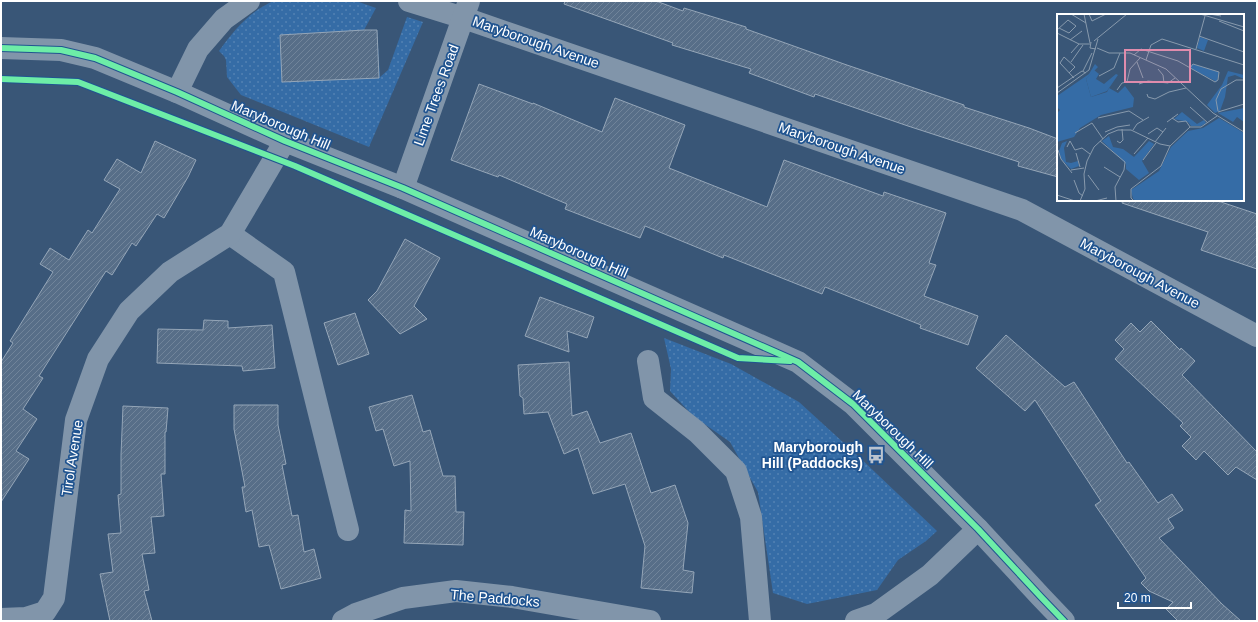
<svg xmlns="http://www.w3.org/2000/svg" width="1258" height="622" viewBox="0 0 1258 622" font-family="Helvetica,sans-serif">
	<defs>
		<pattern id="grass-dots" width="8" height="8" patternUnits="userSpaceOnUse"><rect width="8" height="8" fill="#356ca6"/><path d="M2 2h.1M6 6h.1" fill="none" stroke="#5382b3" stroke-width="1.8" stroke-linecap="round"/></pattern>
		<pattern id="building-hatch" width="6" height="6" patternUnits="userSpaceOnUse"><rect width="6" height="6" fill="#576e88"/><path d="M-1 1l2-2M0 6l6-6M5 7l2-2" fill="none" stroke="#70849a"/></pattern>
	</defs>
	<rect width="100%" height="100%" fill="#395677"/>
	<g fill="url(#grass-dots)">
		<path d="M273,1H356L376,8L364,30H377L380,77L388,70L407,17L423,22L369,147L241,95L227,77L226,60L224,56L219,51C235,29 248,13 273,1Z"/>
		<path d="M664,338L731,364L799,402L857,455L937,531L926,541L898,560L877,590L807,604L773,593L758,492L730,442L693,416L670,391L671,369Z"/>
	</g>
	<g fill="url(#building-hatch)" stroke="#95a6b8">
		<path d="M565,1H656L683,11L684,8L746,27V29L844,64L964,105V107L1029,128L1058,139V177L1018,166L1019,162L908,126L815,94L814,97L749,73L751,69L672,45L673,43L564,4Z"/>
		<path d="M364,30H377L379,78L282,82L280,35Z"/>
		<path d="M479,84L533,104V103L602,132L615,98L685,125L669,168L767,207L784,160L883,196L884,192L946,213L929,263L936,265L924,296L978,316L968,345L920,328L921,325L825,287L822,294L724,255L723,258L645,226L640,238L565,209L567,204L499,175L498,177L451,160Z"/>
		<path d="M155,141L196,160L188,177L164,218L157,214L136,246L132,243L112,275L106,271L39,376L43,378L23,409L37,419L16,451L29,459L1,502V362L13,343L10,341L53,272L40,264L50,248L69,260L88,230L92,233L120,189L104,180L117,159L141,173Z"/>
		<path d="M1123,200H1215L1257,214V269L1201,250L1208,232L1122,203Z"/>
		<path d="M405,239L440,258L414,306L427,319L400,334L368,300L377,291Z"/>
		<path d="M540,297L594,317L587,338L567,331L569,352L525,336Z"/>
		<path d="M355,313L369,354L338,365L324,323Z"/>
		<path d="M204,320L228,321V328L272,325L275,368L243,371L242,366L157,363L158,329L203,330Z"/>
		<path d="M1151,321L1180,350L1181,348L1195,361L1182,375L1257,452V480L1236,467L1228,475L1204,451L1196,460L1182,446L1191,437L1180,426L1183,423L1115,359L1124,349L1115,340L1131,323L1140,332Z"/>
		<path d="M1006,335L1065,387L1074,382L1127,463L1129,462L1158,503L1172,494L1183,510L1168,519L1174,528L1159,538L1222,604L1241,621H1178L1166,609L1173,602L1149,591L1141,583L1146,578L1095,505L1101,501L1035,400L1025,411L976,368Z"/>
		<path d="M569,362L572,416L587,411L600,443L631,433L651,493L675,485L688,523L683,570L694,572L692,593L641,588L645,546L625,484L593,494L578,448L564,454L548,412L524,414L523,398L520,396L518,365Z"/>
		<path d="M412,395L423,432L430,430L443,476H455L456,512H464L463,545L404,543L405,510L411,511L410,461L394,466L383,429L376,431L369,407Z"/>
		<path d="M234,405H278V425L286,464L282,465L292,516L298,515L304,552L314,549L321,578L281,589L269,545L259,547L252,510L246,512L242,487H245L234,429Z"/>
		<path d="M123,406L168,408L166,432H165V474H161L164,516L151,517L155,553L142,554L149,590L144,591L152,621H110L100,574L113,572L108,534L121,533L118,495L121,494V455Z"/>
	</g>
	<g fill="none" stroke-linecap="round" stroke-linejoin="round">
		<g stroke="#8195aa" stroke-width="22">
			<path d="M409,1L464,18L1022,210L1257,336"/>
			<path d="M1,48L61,50L95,58L177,92L285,141L403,188L798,362L853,404L978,529L1041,597L1064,621"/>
			<path d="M177,92L198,49L224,19L249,1"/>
			<path d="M403,188L469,1"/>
			<path d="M230,234L284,272L348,530"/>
			<path d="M648,361L654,398L697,432L736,471L751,517L760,621"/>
			<path d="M1,619L26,618L45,612L54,598L76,420L98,359L129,311L170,272L230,234L285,141"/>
			<path d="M343,621L356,614L403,598L456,591L512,597L650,621"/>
			<path d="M856,621L876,614L930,575L978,529"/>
		</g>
		<g stroke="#205490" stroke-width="8">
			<g id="cycleway">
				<path d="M1,48L61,50L95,58L177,92L285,141L403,188L798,362L853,404L978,529L1041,597L1064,621"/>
				<path d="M1,79L78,82L295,166L738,358L790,361"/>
			</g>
		</g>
		<use href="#cycleway" stroke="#6deda7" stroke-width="6"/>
	</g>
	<defs>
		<g id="bus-bare" transform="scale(1.38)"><path d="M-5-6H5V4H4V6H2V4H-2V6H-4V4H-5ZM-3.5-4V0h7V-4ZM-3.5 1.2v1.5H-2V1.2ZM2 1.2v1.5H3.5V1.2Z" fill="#bac4cf" stroke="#205490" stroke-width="2.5" paint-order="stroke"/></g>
	</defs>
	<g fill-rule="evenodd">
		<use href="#bus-bare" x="876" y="455"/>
	</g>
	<g text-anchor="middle" stroke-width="3.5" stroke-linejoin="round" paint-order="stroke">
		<g font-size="14" fill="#fff" stroke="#205490">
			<text transform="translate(536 42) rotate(19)" y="5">Maryborough Avenue</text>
			<text transform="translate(436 95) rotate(-70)" y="5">Lime Trees Road</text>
			<text transform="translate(281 125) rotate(23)" y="5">Maryborough Hill</text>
			<text transform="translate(842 148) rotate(19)" y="5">Maryborough Avenue</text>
			<text transform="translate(579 252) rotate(24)" y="5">Maryborough Hill</text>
			<text transform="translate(1140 273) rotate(28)" y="5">Maryborough Avenue</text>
			<text transform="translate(893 429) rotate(44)" y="5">Maryborough Hill</text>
			<text transform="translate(72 458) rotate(-81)" y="5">Tirol Avenue</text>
			<text transform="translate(495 598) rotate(5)" y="5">The Paddocks</text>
		</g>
		<g font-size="14" font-weight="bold" fill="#fff" stroke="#205490" text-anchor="end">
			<text x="863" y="452">Maryborough<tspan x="863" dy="16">Hill (Paddocks)</tspan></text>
		</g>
	</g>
	<g transform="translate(1057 14)">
		<rect width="187" height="187" fill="#395677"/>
		<path d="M143,23L151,26L147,37L140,34ZM135,50L162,58L160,68L133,54ZM37,56L42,60L39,65L47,70L59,60L61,61L50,77L34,83L29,65ZM125,98L140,110L147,106L149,109L144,112H134L131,108L117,105ZM162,104L187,119V187H79L76,185L74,176L102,157L114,133L131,117L146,114ZM52,122L56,133L66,135L77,143L92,127L97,130L85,147L92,159L82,166L69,155V150L45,127ZM10,127L7,134L9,148L14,149L21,147L22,152L14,155L4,145L2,137L5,129Z" fill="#356ca6"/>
		<path d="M38,50L41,53L29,65L34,83L50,78L52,74L61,79L68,72L77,84L76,93L44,101L23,114L17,123L0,128V99L3,96L0,93V82L32,60ZM171,57L187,61V65L178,61L171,63L168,83L163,97L158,99L150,91L165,71ZM187,94V108L180,103L176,108L161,99Z" fill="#356ca6"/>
		<path fill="none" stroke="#889aad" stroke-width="1" d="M14,0L29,9M27,0L33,29M32,0L35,7L49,0M143,0L187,13M152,0L164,2M162,7L187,17M0,16L11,6L19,12L12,19L2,14M0,19L22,30H33M142,22L187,38M13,26L25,17M37,27L70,0M34,28L33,34L39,35M40,34L52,39H73L109,55L156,99L187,118M139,35L148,2M14,39L22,30M77,41L84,35L121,47L158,68L161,66L162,58L136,50L133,54M89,46L94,31L105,25L187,51M14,48L26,31M80,48L86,64M101,55L106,61L107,69M26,57L35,39M12,59L18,53L7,43L3,49L17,64M0,60V76M42,62L57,54L63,39M82,70L91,67L111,69L118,64M0,74L25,57L29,59M60,76L65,69L70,68L73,55L83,44M0,79L32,56L41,25M90,80L91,83L98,85L112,78L129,74M133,93L151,109M161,97L159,86L164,75L179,66H187M161,98L187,90M41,104L72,97L86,106M115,104L121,108L129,107L133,113M110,108L121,100M76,116L80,110L92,103M48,118L60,113L73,111M18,119L35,109L46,125M91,120L100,114L106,118M43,127L68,148L67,156L58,173L59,187M60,127L63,129L66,126L65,115M98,128L109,114M10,133L13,127L18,136L25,134L33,140M1,136L4,145L15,159M19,139L23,153M77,140L91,124M86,146L99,129M47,153L63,163M14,156L27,154M31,161L42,176M17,166L22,179L26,182M0,181L18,187M23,187L28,175L27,160L30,147L37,133L51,120L61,116H74L103,130L113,132L133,113H144L160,102M38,187L50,184M77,187L74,184V175L104,152L113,132"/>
		<path fill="#e08cad" fill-opacity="0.15" stroke="#e08cad" stroke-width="2" d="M68,36H133V68H68Z"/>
		<rect width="187" height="187" fill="none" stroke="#fff" stroke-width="2"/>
	</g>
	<rect width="1258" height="622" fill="none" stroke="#ffffff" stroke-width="4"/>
	<path d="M1118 602v6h73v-6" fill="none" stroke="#ffffff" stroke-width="2"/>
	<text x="1124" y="602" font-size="12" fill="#ffffff" stroke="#205490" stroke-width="3" paint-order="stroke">20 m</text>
</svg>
